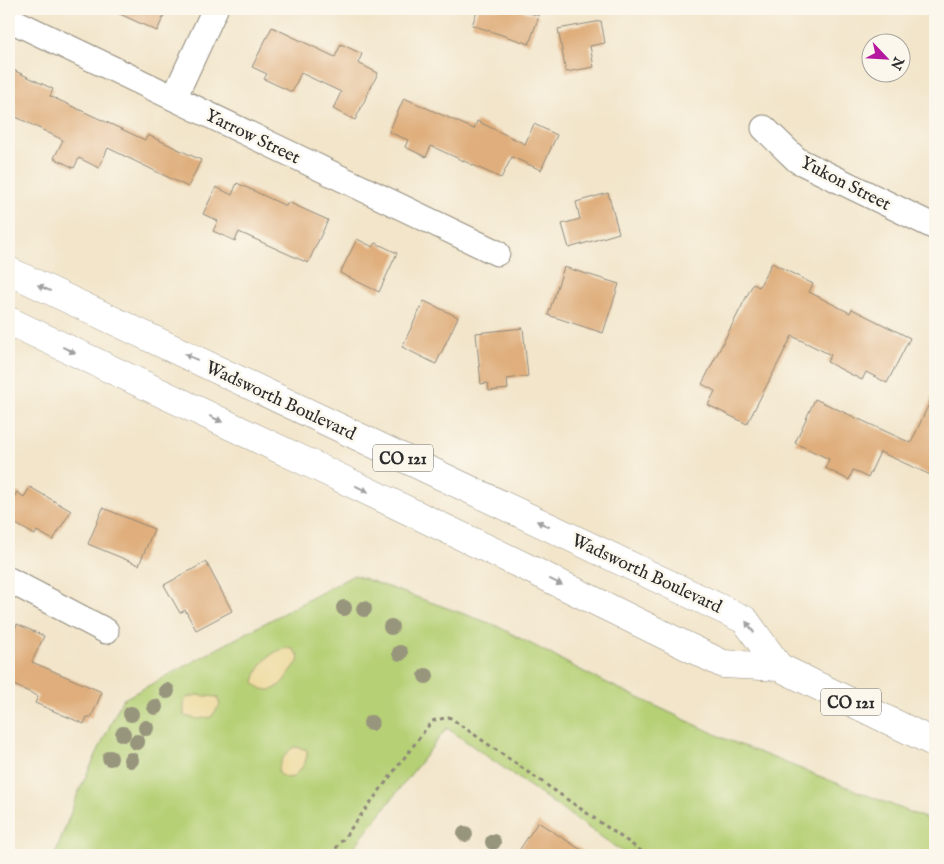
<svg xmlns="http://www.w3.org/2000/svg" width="944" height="864" viewBox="0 0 944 864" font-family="'IM FELL English',serif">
	<rect width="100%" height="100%" fill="#fbf7ec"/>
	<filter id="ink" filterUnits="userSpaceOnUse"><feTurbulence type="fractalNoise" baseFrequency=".02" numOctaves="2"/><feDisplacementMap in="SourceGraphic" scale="10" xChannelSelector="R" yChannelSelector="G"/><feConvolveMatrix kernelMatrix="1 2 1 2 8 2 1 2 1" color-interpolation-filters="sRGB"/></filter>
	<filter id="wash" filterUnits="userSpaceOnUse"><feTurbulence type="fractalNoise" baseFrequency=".0096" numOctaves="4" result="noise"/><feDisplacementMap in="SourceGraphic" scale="20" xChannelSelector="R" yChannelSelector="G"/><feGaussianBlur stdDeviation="1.12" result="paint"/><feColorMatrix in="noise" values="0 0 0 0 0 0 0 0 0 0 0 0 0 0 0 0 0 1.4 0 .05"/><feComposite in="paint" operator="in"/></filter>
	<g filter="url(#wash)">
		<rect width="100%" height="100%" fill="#f2e5ca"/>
		<path fill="#b6d076" stroke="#707e50" d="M354,575L495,625L588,674L728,740L935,822V855H627L447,728L348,855H55L78,793L122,700Z"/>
		<g fill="#eeda9e" stroke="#8c8264">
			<path d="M289,648L294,650L299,656L298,662C288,672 280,695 263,689C258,687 257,686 254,682C258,664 271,650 289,648Z"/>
			<path d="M197,695L217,697L220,705L211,717L198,719L184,716V704L186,698Z"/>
			<path d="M294,747L301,748L307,750C308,762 301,769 293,777L287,778L280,775L278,770C281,760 285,753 294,747Z"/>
		</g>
		<g id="blocks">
			<g fill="#dfae7b">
				<path d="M109,9H167L157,31Z"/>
				<path d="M478,9H518L539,16L529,44L472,25Z"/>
				<path d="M601,21L605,43L590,46L594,67L566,72L558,29Z"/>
				<path d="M272,27L335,57L341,44L362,54L358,63L378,73L355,120L333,109L341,92L301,73L292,92L264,79L267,74L252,67Z"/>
				<path d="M9,68L53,89L50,96L91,115L145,140L148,135L201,160L188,187L108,148L99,168L79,158L74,168L54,158L63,140L12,115L17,105L9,101Z"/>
				<path d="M404,98L474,129L477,121L525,144L534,124L557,135L541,170L512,157L501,178L431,146L426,157L405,147L408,140L389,132Z"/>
				<path d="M237,183L286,206L288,202L328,220L308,263L239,232L235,241L213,231L218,221L203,214L216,187L232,195Z"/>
				<path d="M608,193L619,233L569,248L562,224L580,219L576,202Z"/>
				<path d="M357,239L373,247L376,243L397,253L379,292L340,273Z"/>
				<path d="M772,263L813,284L809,292L850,313L852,309L910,338L887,383L866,372L862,380L827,362L831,355L792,336L747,424L708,405L715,391L702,384L753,284L759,287Z"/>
				<path d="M564,267L619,284L603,333L548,315Z"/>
				<path d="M424,301L458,317L436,364L402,347Z"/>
				<path d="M523,328L528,376L507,379L508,389L489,391L488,383L481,384L476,333Z"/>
				<path d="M935,391V477L880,452L868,478L853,470L849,480L825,468L829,459L795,443L815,399L911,443Z"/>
				<path d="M30,487L71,511L53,540L37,531L35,535L9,520V506L17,492L24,497Z"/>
				<path d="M103,508L154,529L139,565L88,544Z"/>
				<path d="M206,562L232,611L196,630L185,610L180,613L164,585Z"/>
				<path d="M17,624L44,636L32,662L102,692L91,718L87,717L84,724L35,703L38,696L9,683V644Z"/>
				<path d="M538,822L589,855H516Z"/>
			</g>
		</g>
	</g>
	<g filter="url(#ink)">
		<use href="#blocks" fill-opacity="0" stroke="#8e887a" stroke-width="1"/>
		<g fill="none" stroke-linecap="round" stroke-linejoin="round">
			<g stroke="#8e887a" stroke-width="27">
				<g id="minor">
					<path d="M9,19L497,253"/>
					<path d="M174,98L215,9"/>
					<path d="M764,128L797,160L935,227"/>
					<path d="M9,580L106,631"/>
				</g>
			</g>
			<g stroke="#8e887a" stroke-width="29">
				<g id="primary">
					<path d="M9,271L745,620L779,667"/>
					<path d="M9,321L311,464L534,571L723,664L779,667L935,743"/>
				</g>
			</g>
			<path stroke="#8e887a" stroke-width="3" stroke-dasharray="4 4" stroke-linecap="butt" d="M331,855L432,721L449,717L647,855"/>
			<use href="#minor" stroke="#fff" stroke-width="25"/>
			<use href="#primary" stroke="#fff" stroke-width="28"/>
		</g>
		<g fill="#98957d">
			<circle cx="344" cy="608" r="8"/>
			<circle cx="364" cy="609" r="8"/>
			<circle cx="391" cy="627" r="8"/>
			<circle cx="400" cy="653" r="8"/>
			<circle cx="426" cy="676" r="8"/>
			<circle cx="167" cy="691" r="8"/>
			<circle cx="155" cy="707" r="8"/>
			<circle cx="131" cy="714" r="8"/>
			<circle cx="371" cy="723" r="8"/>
			<circle cx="146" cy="728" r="8"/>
			<circle cx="123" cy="734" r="8"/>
			<circle cx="137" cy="742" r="8"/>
			<circle cx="110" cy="758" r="8"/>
			<circle cx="131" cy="760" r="8"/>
			<circle cx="465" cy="834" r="8"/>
			<circle cx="493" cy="842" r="8"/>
		</g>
		<defs><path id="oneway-solid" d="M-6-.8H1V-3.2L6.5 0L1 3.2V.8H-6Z" transform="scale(1.25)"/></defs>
		<g fill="#a0a0a0">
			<use href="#oneway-solid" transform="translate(44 288) rotate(-155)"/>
			<use href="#oneway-solid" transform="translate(69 350) rotate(25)"/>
			<use href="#oneway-solid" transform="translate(191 357) rotate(-155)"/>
			<use href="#oneway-solid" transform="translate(216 419) rotate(25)"/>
			<use href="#oneway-solid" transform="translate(362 489) rotate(26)"/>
			<use href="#oneway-solid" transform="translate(543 524) rotate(-155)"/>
			<use href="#oneway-solid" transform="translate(556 582) rotate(26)"/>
			<use href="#oneway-solid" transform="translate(750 627) rotate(-126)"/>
		</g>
	</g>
	<g text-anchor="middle" stroke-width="5" stroke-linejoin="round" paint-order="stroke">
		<g fill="#fbf7ec" stroke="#696865" stroke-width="1">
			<rect x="373" y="444.5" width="60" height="27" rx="4"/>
			<rect x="821" y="688.5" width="60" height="27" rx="4"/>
		</g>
		<g font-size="16" font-weight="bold" fill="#2b2b2b">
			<text x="403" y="464">CO 121</text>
			<text x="851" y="708">CO 121</text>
		</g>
		<g font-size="18" fill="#2b2b2b" stroke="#fbf7ec">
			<text transform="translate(253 136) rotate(26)" y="6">Yarrow Street</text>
			<text transform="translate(846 183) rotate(27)" y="6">Yukon Street</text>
			<text transform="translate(281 400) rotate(25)" y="6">Wadsworth Boulevard</text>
			<text transform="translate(647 573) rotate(25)" y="6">Wadsworth Boulevard</text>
		</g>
	</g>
	<rect width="944" height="864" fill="none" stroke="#fbf7ec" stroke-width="30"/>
	<g transform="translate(886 58) rotate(115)"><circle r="24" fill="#fbf7ec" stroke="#a8a59f"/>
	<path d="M0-4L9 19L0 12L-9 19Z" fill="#b5179e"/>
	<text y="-8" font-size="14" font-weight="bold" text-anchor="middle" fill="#2b2b2b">N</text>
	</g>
</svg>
